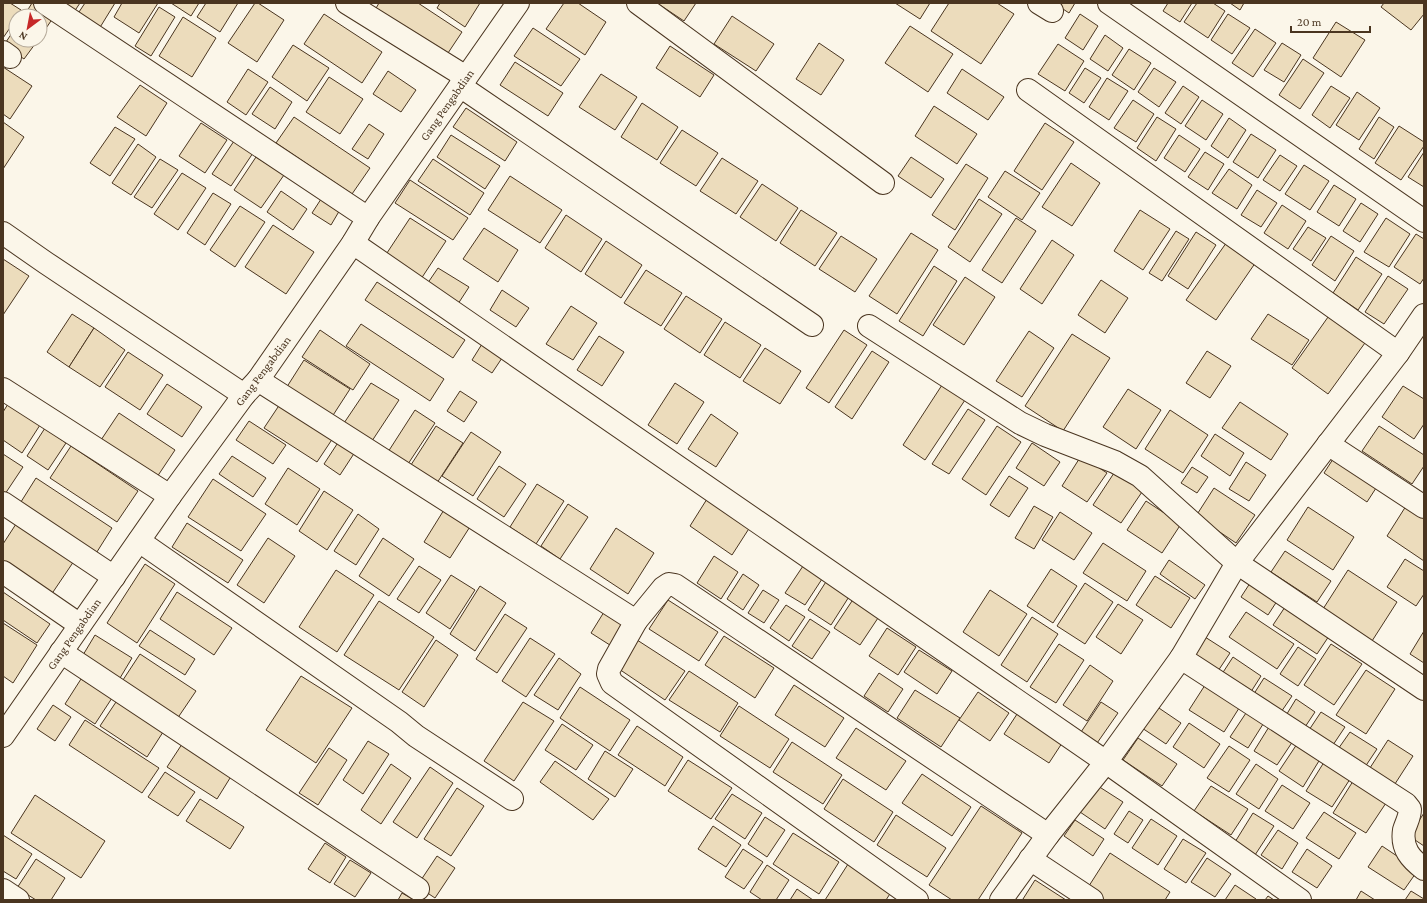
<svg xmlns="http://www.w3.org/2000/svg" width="1427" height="903" viewBox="0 0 1427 903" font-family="'Crimson Pro',serif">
	<rect width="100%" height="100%" fill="#fbf6e9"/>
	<g fill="#ecdcbc" stroke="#4a3520">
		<path d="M3,3H10L21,10L18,16H16V19L3,38Z"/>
		<path d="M32,3L53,18L40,37V16H24Z"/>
		<path d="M59,3H80L74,12Z"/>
		<path d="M85,3H115L99,29L77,15Z"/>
		<path d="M122,3H158L139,33L114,17Z"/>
		<path d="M171,3H199L191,16Z"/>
		<path d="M206,3H238L220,32L197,17Z"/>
		<path d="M255,3H258L284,20L257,62L228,43Z"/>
		<path d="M379,3H418L462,32L446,56L375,10Z"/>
		<path d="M440,3H480L465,27L437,8Z"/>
		<path d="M564,3H578L606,22L585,55L546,29Z"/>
		<path d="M657,3H696L684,21Z"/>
		<path d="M895,3H930L920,19Z"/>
		<path d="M949,3H997L1014,14L981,64L931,31Z"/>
		<path d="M1054,3H1075L1069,13Z"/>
		<path d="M1168,3H1192L1180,22L1163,11Z"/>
		<path d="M1197,3H1213L1225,11L1208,38L1184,22Z"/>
		<path d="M1230,3H1244L1240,10Z"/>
		<path d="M1384,3H1424V14L1411,30L1381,7Z"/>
		<path d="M159,7L175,17L151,56L135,46Z"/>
		<path d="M324,14L382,52L362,83L304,44Z"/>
		<path d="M1080,14L1098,26L1083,50L1065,38Z"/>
		<path d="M1228,14L1250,28L1232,54L1211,40Z"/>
		<path d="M732,16L774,44L756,71L714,44Z"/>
		<path d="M183,17L216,38L192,77L159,56Z"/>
		<path d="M1336,22L1365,40L1341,77L1313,58Z"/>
		<path d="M910,26L953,54L928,92L885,63Z"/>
		<path d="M16,27V40H38L24,59L4,45Z"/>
		<path d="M533,28L580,59L561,86L514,56Z"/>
		<path d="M1255,29L1276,43L1253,77L1232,63Z"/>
		<path d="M1105,35L1123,48L1108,71L1090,59Z"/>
		<path d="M819,43L844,60L821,95L796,79Z"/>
		<path d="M1282,43L1301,55L1284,82L1264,70Z"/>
		<path d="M1058,44L1084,61L1065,91L1038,74Z"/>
		<path d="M293,45L329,68L307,101L272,77Z"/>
		<path d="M670,46L714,75L700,97L656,68Z"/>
		<path d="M1129,49L1151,63L1134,90L1112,75Z"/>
		<path d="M1303,59L1324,73L1300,109L1279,95Z"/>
		<path d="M515,62L563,93L548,116L500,85Z"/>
		<path d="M3,67L32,86L10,119L3,114Z"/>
		<path d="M1085,68L1101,78L1084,103L1069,93Z"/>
		<path d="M1154,68L1176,82L1159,107L1138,92Z"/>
		<path d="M248,69L268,82L246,115L227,102Z"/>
		<path d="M962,69L1004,97L988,120L947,93Z"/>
		<path d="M388,71L416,90L401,112L373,94Z"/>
		<path d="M601,74L637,97L615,130L579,107Z"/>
		<path d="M329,77L363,99L340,134L306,112Z"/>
		<path d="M1107,78L1128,91L1109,120L1089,107Z"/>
		<path d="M140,85L167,103L146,136L117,117Z"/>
		<path d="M1183,86L1199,97L1181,124L1165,113Z"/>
		<path d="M1331,86L1350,98L1330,128L1312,115Z"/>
		<path d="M270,87L292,102L275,129L252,114Z"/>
		<path d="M1357,92L1380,108L1359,140L1336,125Z"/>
		<path d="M1133,100L1154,114L1136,142L1114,128Z"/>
		<path d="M1202,100L1223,114L1206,140L1185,126Z"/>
		<path d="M642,103L678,127L657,160L621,137Z"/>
		<path d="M934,106L977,134L957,164L915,136Z"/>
		<path d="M466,108L517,142L505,161L453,127Z"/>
		<path d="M294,117L370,168L352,194L276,143Z"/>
		<path d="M1157,117L1176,129L1156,161L1137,148Z"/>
		<path d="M1379,117L1394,127L1374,159L1359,149Z"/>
		<path d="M1229,118L1246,130L1228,158L1211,146Z"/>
		<path d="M3,122L24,137L3,169Z"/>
		<path d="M201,123L227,140L205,173L179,156Z"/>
		<path d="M1045,123L1074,142L1042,190L1014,171Z"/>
		<path d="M369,124L384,134L368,159L352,149Z"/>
		<path d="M1399,126L1424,142V146L1401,180L1375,163Z"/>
		<path d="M115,127L135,139L110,176L90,163Z"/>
		<path d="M682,130L718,153L696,186L660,163Z"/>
		<path d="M1251,134L1276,150L1258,178L1233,162Z"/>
		<path d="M451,135L500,166L485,189L437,157Z"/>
		<path d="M1179,135L1200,149L1185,172L1164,158Z"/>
		<path d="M234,141L253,153L231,186L212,174Z"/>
		<path d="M138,144L156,157L131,195L112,183Z"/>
		<path d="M1205,152L1224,164L1208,190L1188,177Z"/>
		<path d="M1424,152V187L1408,177Z"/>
		<path d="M1280,155L1297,166L1280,191L1263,180Z"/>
		<path d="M256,157L284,175L261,208L234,190Z"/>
		<path d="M911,157L944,179L931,198L898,176Z"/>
		<path d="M722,158L758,181L736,214L700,191Z"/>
		<path d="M160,159L178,170L152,208L134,197Z"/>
		<path d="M433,159L484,193L470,215L418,181Z"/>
		<path d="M1071,163L1100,183L1072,226L1042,207Z"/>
		<path d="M966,164L988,178L955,230L932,215Z"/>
		<path d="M1304,165L1329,181L1310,210L1285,194Z"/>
		<path d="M1229,169L1252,185L1237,209L1212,193Z"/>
		<path d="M1005,171L1040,193L1022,220L988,197Z"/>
		<path d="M182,173L206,188L178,230L154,214Z"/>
		<path d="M510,176L562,210L540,243L488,210Z"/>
		<path d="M410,180L468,218L453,240L395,203Z"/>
		<path d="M762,184L798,208L776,241L740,217Z"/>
		<path d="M1334,185L1356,199L1339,226L1317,212Z"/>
		<path d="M1257,190L1277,203L1261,227L1241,215Z"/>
		<path d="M281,191L307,209L293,230L267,212Z"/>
		<path d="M213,193L231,204L205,245L187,233Z"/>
		<path d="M323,196L341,208L331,225L312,213Z"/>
		<path d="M979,199L1002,214L970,262L948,247Z"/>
		<path d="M1361,203L1378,214L1360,242L1343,231Z"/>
		<path d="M1282,205L1306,221L1288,249L1264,233Z"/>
		<path d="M240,206L265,222L235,267L210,250Z"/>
		<path d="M801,210L837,233L815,266L780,243Z"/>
		<path d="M1140,210L1170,229L1143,270L1114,251Z"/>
		<path d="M566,215L602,239L581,272L545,248Z"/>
		<path d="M410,218L446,241L419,282L383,259Z"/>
		<path d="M1016,218L1036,231L1002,283L982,270Z"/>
		<path d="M1386,218L1410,234L1389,267L1364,252Z"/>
		<path d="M273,225L314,252L286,294L245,267Z"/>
		<path d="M1308,227L1326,238L1311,261L1293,249Z"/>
		<path d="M484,228L518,250L498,282L463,259Z"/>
		<path d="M1176,231L1189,239L1162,281L1149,273Z"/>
		<path d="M1196,232L1216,245L1188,289L1168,276Z"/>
		<path d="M911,233L938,250L897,314L869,296Z"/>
		<path d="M1416,234L1424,239V278L1420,284L1394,267Z"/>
		<path d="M841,236L877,259L855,292L819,269Z"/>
		<path d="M1331,236L1354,251L1335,281L1312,265Z"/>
		<path d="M1229,239L1258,259L1216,320L1186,300Z"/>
		<path d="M1052,240L1074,255L1042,304L1020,289Z"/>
		<path d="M606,241L642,265L621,298L585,274Z"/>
		<path d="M1356,257L1382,274L1358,310L1333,293Z"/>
		<path d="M3,259L29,276L3,315Z"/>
		<path d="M934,266L957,281L923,336L899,321Z"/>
		<path d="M438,268L469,287L456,307L425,287Z"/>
		<path d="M646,270L682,293L661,326L624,303Z"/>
		<path d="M1388,276L1408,289L1384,324L1365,312Z"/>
		<path d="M965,277L995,297L964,345L933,325Z"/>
		<path d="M1101,280L1128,298L1105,333L1078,315Z"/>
		<path d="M377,282L465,340L453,358L365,300Z"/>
		<path d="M502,290L529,308L516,327L490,310Z"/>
		<path d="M686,296L722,319L700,353L664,329Z"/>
		<path d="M571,306L597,323L573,360L546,344Z"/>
		<path d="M1333,310L1370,336L1328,394L1292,368Z"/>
		<path d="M72,314L94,328L69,367L47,352Z"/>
		<path d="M1268,314L1309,340L1292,365L1251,339Z"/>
		<path d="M725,322L761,345L740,378L704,355Z"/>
		<path d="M361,324L444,379L430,401L346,346Z"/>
		<path d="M94,328L125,350L100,387L69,367Z"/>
		<path d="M320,330L370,364L353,390L302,357Z"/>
		<path d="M844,330L867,345L829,403L806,388Z"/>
		<path d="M1029,331L1054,348L1022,397L996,381Z"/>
		<path d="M1072,334L1110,358L1063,431L1025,406Z"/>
		<path d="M599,336L624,352L602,386L577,370Z"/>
		<path d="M482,344L502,358L492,373L472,360Z"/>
		<path d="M765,348L801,371L780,404L743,381Z"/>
		<path d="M872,351L889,362L852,419L835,407Z"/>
		<path d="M1207,351L1231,366L1210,398L1186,383Z"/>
		<path d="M128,352L163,375L140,410L105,387Z"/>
		<path d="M304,360L350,389L328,423L283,393Z"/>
		<path d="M371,383L399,400L370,444L342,426Z"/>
		<path d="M675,383L704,402L677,444L648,425Z"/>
		<path d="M167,384L202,407L182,437L147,414Z"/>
		<path d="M942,385L965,400L925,460L903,445Z"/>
		<path d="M1403,386L1424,399V424L1414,439L1382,417Z"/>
		<path d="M1128,389L1161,410L1136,449L1103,427Z"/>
		<path d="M460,391L477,402L464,422L447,411Z"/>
		<path d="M1240,402L1288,434L1271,460L1222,428Z"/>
		<path d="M8,404L40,425L22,453L3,440V412Z"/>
		<path d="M280,404L333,438L317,462L264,428Z"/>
		<path d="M968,409L985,420L949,474L932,464Z"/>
		<path d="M415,410L435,423L408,464L388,452Z"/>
		<path d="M1170,410L1208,435L1183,473L1145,449Z"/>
		<path d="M119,413L175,450L155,480L99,443Z"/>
		<path d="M711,414L738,433L716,467L688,449Z"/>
		<path d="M249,421L286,445L273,464L236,440Z"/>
		<path d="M436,426L463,443L435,486L409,468Z"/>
		<path d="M997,426L1021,442L986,495L962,479Z"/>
		<path d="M1379,426L1424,455V466L1412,484L1362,451Z"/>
		<path d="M45,428L66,443L48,470L27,456Z"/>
		<path d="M471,432L501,452L473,496L442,476Z"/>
		<path d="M1215,434L1244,453L1230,476L1201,456Z"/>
		<path d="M339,441L355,452L340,475L324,464Z"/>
		<path d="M1032,443L1060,462L1044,486L1016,468Z"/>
		<path d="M71,446L138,491L117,522L50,478Z"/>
		<path d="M3,454L23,467L5,494L3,492Z"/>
		<path d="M232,456L266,478L253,497L219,474Z"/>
		<path d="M1081,456L1107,473L1087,502L1062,486Z"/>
		<path d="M1335,456L1378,485L1367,502L1324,473Z"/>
		<path d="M1246,462L1266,475L1249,501L1229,489Z"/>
		<path d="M499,466L526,484L504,517L477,499Z"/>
		<path d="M1192,467L1208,477L1197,493L1181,483Z"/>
		<path d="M288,468L320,489L297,525L265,504Z"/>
		<path d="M1116,470L1144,489L1121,523L1093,505Z"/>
		<path d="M1009,476L1028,488L1009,517L990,505Z"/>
		<path d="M36,478L112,528L95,555L19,505Z"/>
		<path d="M213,479L266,514L241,551L188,517Z"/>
		<path d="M537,484L564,501L536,544L510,527Z"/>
		<path d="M1214,488L1255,515L1236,543L1196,516Z"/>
		<path d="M324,491L353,510L327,550L299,531Z"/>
		<path d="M707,499L750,527L732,555L690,526Z"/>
		<path d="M1146,501L1181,524L1162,553L1127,530Z"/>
		<path d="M568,504L588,517L560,559L541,546Z"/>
		<path d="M447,505L473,522L450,558L424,542Z"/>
		<path d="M1034,506L1053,517L1034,549L1015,538Z"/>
		<path d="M1406,506L1424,518V561L1387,536Z"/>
		<path d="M1308,507L1354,537L1333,570L1287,540Z"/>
		<path d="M1060,512L1092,533L1074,560L1042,540Z"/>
		<path d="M358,514L379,529L356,565L334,551Z"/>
		<path d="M187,523L243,560L228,583L172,547Z"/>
		<path d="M16,524L74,561L51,595L3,563V544Z"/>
		<path d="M616,528L654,553L628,594L590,569Z"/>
		<path d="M268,538L295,556L264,603L237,585Z"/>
		<path d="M383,538L414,559L389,596L359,576Z"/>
		<path d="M1103,543L1146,571L1127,601L1083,573Z"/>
		<path d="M1285,551L1331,581L1317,602L1271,572Z"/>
		<path d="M714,556L738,572L721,599L697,583Z"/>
		<path d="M1405,559L1424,571V594L1416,606L1387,587Z"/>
		<path d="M1169,560L1205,585L1195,599L1160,574Z"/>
		<path d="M805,563L824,576L805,605L785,593Z"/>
		<path d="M145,564L175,584L137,643L107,623Z"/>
		<path d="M419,566L441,580L419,613L397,599Z"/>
		<path d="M1051,569L1077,586L1053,623L1027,606Z"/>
		<path d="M336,570L374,595L337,652L299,627Z"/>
		<path d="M1348,570L1397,602L1372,641L1323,609Z"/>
		<path d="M743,574L759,585L743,610L727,599Z"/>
		<path d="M451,575L475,590L450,629L426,613Z"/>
		<path d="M1155,576L1190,598L1171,628L1136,605Z"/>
		<path d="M829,577L852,592L831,625L808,610Z"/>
		<path d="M1252,580L1279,598L1268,615L1241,597Z"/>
		<path d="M1085,583L1113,602L1085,644L1057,626Z"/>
		<path d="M480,586L506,603L475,651L450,634Z"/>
		<path d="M763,590L779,600L764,623L748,613Z"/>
		<path d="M990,590L1027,614L999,656L963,632Z"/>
		<path d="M3,592L50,624L37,643L3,620Z"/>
		<path d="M177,592L232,628L214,655L160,619Z"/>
		<path d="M856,595L882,612L860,645L834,628Z"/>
		<path d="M668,600L718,632L699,661L649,629Z"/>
		<path d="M379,601L434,637L399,690L344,655Z"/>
		<path d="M1118,604L1143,620L1121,654L1096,637Z"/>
		<path d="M786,605L805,617L789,641L770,628Z"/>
		<path d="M1285,607L1329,636L1317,654L1273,625Z"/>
		<path d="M604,612L627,627L613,647L591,633Z"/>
		<path d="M1246,612L1294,644L1277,669L1229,637Z"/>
		<path d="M505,614L527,628L497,673L476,659Z"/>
		<path d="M1032,617L1058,634L1027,682L1001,665Z"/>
		<path d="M810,619L830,632L812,659L792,646Z"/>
		<path d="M3,623L37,645L13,683L3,676Z"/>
		<path d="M887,628L916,647L898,675L869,656Z"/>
		<path d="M150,630L195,659L185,675L139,646Z"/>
		<path d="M1424,631V663L1410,654Z"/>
		<path d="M95,635L132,658L117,683L80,660Z"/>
		<path d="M724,636L774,668L755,698L705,665Z"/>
		<path d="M1205,637L1230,653L1214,677L1190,661Z"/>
		<path d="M530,638L555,654L526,697L502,681Z"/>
		<path d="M634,638L685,671L665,700L616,667Z"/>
		<path d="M436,640L458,655L424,707L402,692Z"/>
		<path d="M1059,644L1084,660L1056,703L1030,687Z"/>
		<path d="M1331,644L1362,664L1334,705L1304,685Z"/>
		<path d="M1298,647L1316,659L1298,686L1280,674Z"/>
		<path d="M919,650L952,671L937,694L904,672Z"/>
		<path d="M140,654L196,691L177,719L121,683Z"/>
		<path d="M1233,657L1261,676L1247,698L1218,680Z"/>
		<path d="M559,658L581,674L558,710L534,695Z"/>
		<path d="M1090,665L1113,681L1087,721L1063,705Z"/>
		<path d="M1366,670L1395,689L1366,734L1336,715Z"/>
		<path d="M689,671L738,703L720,732L669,700Z"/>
		<path d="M879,673L903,689L888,712L864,696Z"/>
		<path d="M301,676L352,708L316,763L266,730Z"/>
		<path d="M1264,678L1292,696L1277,718L1250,700Z"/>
		<path d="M81,679L112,698L95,724L65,704Z"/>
		<path d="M1207,682L1241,705L1224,732L1189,710Z"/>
		<path d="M794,685L844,718L825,747L775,715Z"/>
		<path d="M580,687L630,720L610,751L560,718Z"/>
		<path d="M915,690L960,718L941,747L897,718Z"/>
		<path d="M978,692L1009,713L990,741L959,720Z"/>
		<path d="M118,699L165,729L147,757L100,726Z"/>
		<path d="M1296,699L1315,712L1303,730L1285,717Z"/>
		<path d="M523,702L554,721L514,781L484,761Z"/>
		<path d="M1101,702L1118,713L1095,746L1079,735Z"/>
		<path d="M1153,704L1181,723L1166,744L1139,726Z"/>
		<path d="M53,705L71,717L55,741L37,729Z"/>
		<path d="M739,706L789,739L770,768L720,736Z"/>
		<path d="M1021,708L1066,737L1049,763L1004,734Z"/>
		<path d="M1248,710L1265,721L1248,748L1230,737Z"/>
		<path d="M1321,712L1345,727L1331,748L1307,733Z"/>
		<path d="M85,720L159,768L142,793L69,745Z"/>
		<path d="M1272,722L1295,738L1277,765L1254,751Z"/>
		<path d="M1189,723L1220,744L1204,768L1173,747Z"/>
		<path d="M562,724L593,745L576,770L545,750Z"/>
		<path d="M637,726L683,757L665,786L618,755Z"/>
		<path d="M856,728L906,761L886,790L836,758Z"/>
		<path d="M1350,732L1377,749L1363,770L1336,752Z"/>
		<path d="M186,738L235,770L217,799L167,767Z"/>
		<path d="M1138,738L1177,764L1162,786L1123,760Z"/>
		<path d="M1388,740L1413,756L1393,787L1368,771Z"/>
		<path d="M368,741L389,754L363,794L343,780Z"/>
		<path d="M1299,741L1322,756L1303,787L1279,771Z"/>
		<path d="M792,742L842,775L823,804L773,772Z"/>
		<path d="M1229,746L1250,760L1229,792L1207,778Z"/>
		<path d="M329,748L347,760L318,805L299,793Z"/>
		<path d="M605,751L633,769L615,797L588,779Z"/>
		<path d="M1326,759L1352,776L1332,807L1306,791Z"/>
		<path d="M688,760L732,788L711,819L668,791Z"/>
		<path d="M555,761L609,799L593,820L540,782Z"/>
		<path d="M391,764L411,778L381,824L361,810Z"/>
		<path d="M1256,764L1278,779L1259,809L1236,794Z"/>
		<path d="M430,767L453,783L417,838L393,822Z"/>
		<path d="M165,772L195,792L178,816L148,797Z"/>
		<path d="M922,774L971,807L952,836L902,803Z"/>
		<path d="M1355,778L1388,800L1366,833L1333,813Z"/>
		<path d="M843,779L893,812L874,842L824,809Z"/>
		<path d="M1282,785L1310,803L1293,829L1265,811Z"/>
		<path d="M1098,786L1123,802L1105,829L1080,812Z"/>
		<path d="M1211,786L1248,809L1231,835L1194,811Z"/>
		<path d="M457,788L484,806L451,856L424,839Z"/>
		<path d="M732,794L762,813L745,839L715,819Z"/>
		<path d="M35,795L105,841L81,878L11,833Z"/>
		<path d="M200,799L244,827L230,849L186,821Z"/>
		<path d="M981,806L1022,833L978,900H952L929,885Z"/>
		<path d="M1129,811L1143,820L1128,843L1114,834Z"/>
		<path d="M1324,812L1356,833L1339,859L1306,838Z"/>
		<path d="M1253,813L1274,826L1255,855L1235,842Z"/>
		<path d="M1424,813V846L1409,836Z"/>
		<path d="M896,815L946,848L927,877L877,845Z"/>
		<path d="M765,817L785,830L767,857L748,844Z"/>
		<path d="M1151,819L1177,836L1158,865L1132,848Z"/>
		<path d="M1075,820L1104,839L1093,856L1064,836Z"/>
		<path d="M713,826L741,845L726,867L698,849Z"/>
		<path d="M1278,830L1298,843L1282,869L1261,855Z"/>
		<path d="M793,833L839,862L819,894L773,864Z"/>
		<path d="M3,835L32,854L16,879L3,871Z"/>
		<path d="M1183,839L1206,853L1186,883L1164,869Z"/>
		<path d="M325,843L346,857L330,883L308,869Z"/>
		<path d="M1382,846L1418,870L1404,890L1368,867Z"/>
		<path d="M743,849L763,862L744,889L725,877Z"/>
		<path d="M1307,849L1332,866L1317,888L1292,872Z"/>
		<path d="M1110,853L1170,892L1165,900H1104L1087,889Z"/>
		<path d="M437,856L455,868L435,898L417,886Z"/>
		<path d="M1207,858L1231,874L1215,897L1191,882Z"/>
		<path d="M36,859L65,878L51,900H36L17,888Z"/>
		<path d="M350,860L371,873L355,897L334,884Z"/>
		<path d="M850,861L893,889L886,900H825Z"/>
		<path d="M767,865L789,880L776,900H762L750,892Z"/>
		<path d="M1035,880L1066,900H1025L1023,899Z"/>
		<path d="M1235,885L1256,899L1255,900H1225Z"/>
		<path d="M797,889L813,900H790Z"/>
		<path d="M1361,891L1375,900H1356Z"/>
		<path d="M1411,891L1424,899V900H1405Z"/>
		<path d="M402,893L414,900H398Z"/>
		<path d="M1268,896L1274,900H1265Z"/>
	</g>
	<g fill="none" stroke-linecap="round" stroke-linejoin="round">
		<g stroke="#4a3520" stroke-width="24">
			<g id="street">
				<path d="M45,3L368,218"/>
				<path d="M347,3L466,77"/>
				<path d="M638,3L883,183"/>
				<path d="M1039,3L1052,11"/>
				<path d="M1109,3L1424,221"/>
				<path d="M3,52L10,57"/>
				<path d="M460,86L812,325"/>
				<path d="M1028,90L1398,353"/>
				<path d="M3,233L46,263L244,395"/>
				<path d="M353,243L1106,762L1300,900"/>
				<path d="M869,326L1020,423L1045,435L1115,462L1140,476L1237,563L1424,689"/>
				<path d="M258,380L636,621L609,669L608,674L612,683L917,900"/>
				<path d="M3,389L170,496"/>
				<path d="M1328,444L1424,507"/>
				<path d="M3,503L114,577"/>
				<path d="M139,541L399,722L416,736L512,799"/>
				<path d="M3,572L80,625"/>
				<path d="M636,621L663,588L669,584L675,585L1048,835"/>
				<path d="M61,652L418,889"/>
				<path d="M1181,658L1406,804L1410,809C1410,817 1406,823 1404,830C1401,849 1411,859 1424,869"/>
				<path d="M1030,859L1092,900"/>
				<path d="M3,890L18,900"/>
				<path d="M1001,900L1048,835L1106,762L1181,658L1237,563L1398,353L1424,315"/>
			</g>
		</g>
		<g stroke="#4a3520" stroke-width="24">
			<path id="secondary" d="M3,736L170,496L244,395L258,380L353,243L368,218L518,3"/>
		</g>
		<use href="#street" stroke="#fbf6e9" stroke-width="22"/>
		<use href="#secondary" stroke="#fbf6e9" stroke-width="22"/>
	</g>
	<g text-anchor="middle" stroke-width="3" stroke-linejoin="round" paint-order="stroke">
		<g font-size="12" fill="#4a3520" stroke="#fbf6e9">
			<text transform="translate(447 105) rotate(-55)" y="4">Gang Pengabdian</text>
			<text transform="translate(263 371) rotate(-53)" y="4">Gang Pengabdian</text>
			<text transform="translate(74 634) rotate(-55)" y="4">Gang Pengabdian</text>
		</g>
	</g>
	<rect width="1427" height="903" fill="none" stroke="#4a3520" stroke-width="8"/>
	<g transform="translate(28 28) rotate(212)"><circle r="19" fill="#fbf6e9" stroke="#b4a999"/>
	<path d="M0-3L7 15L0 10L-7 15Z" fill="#c62828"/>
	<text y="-6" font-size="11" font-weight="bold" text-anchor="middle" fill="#4a3520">N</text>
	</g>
	<path d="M1291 26v6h79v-6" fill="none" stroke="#4a3520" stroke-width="2"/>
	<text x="1297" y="26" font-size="12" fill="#4a3520" stroke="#fbf6e9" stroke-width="3" paint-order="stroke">20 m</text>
</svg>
